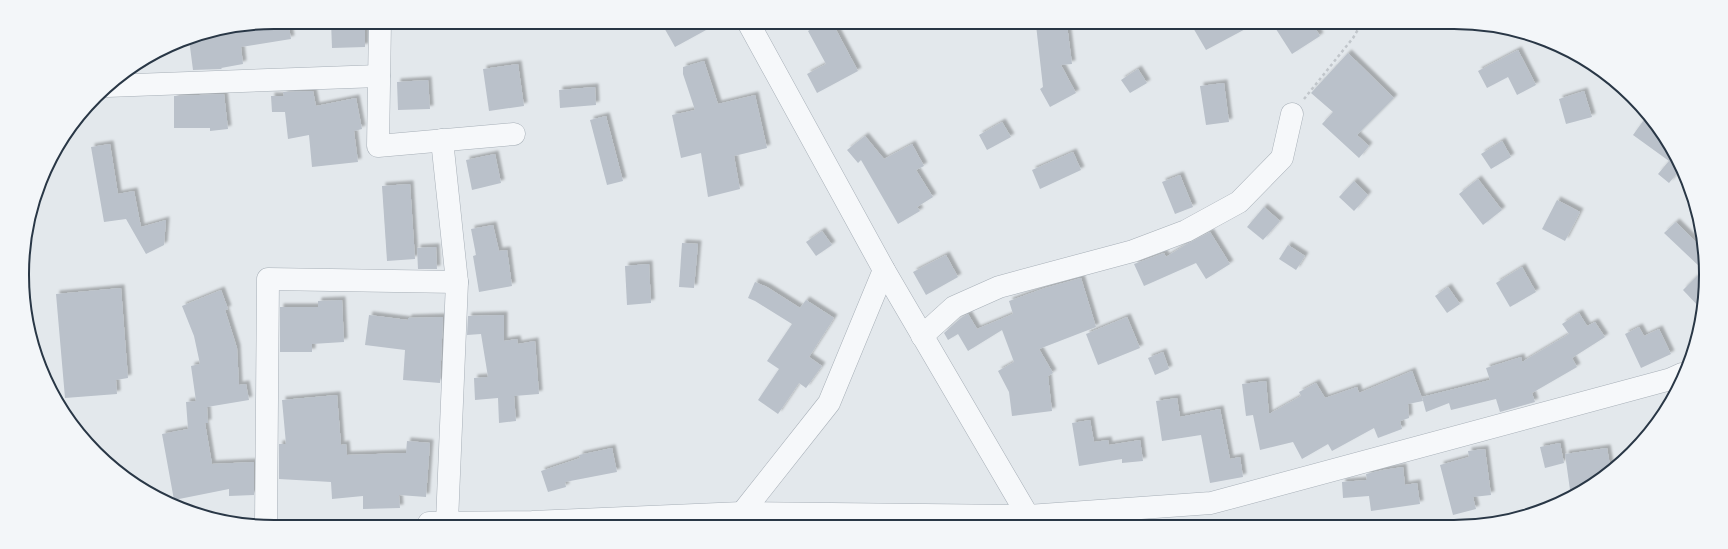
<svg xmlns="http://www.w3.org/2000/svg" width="1728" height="549" viewBox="0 0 1728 549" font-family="Ubuntu,sans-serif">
	<defs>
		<filter id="shadow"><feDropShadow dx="3.5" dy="-3.5" stdDeviation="1" flood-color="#0004"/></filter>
	</defs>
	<rect width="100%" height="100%" fill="#e3e8ec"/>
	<g fill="#bac1ca" filter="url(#shadow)">
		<path d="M274,22H288L291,39L241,47L243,64L221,68L222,69L193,70L189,39Z"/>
		<path d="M331,22H365V47L332,48Z"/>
		<path d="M662,24H717L675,47Z"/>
		<path d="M819,24H833L858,71L817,93L807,74L826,64L808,31Z"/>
		<path d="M1036,25H1067L1072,64L1061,65L1076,93L1050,107L1040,89L1043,87Z"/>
		<path d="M1192,26H1251L1206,50Z"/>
		<path d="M1274,26H1314L1320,36L1292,54Z"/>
		<path d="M1518,50L1536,85L1517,95L1508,77L1487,88L1478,71Z"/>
		<path d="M1348,53L1394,98L1357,135L1369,146L1359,158L1322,124L1333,112L1311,93Z"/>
		<path d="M704,61L718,104L755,95L767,148L734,156L740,189L708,197L701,153L681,158L672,115L695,110L683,74V67Z"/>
		<path d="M518,64L524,106L489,111L483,69Z"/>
		<path d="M1138,69L1147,83L1130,93L1121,80Z"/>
		<path d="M428,80L430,109L398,110L397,82Z"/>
		<path d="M1224,83L1229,122L1206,125L1200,86Z"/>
		<path d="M595,87L596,105L560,108L559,90Z"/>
		<path d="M313,91L316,106L356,98L362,129L354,131L358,162L312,167L309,135L288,139L285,112H272L271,96H284L283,92Z"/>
		<path d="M1584,91L1592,117L1566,124L1559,99Z"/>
		<path d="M224,94L228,129L210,131V128H174V96Z"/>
		<path d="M606,116L623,181L607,185L590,120Z"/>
		<path d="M1646,117L1664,134L1679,171L1669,183L1658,174L1669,161L1633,135Z"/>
		<path d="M1002,122L1011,137L987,150L979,135Z"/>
		<path d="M865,136L884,159L912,144L924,166L916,170L933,197L917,207L920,211L898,224L861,160L858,163L847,150Z"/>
		<path d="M1502,141L1511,157L1491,169L1481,154Z"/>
		<path d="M110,144L118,194L134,191L141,227L166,220L164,245L146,254L126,219L104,222L91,147Z"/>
		<path d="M1073,152L1081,170L1040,189L1032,170Z"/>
		<path d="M495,154L501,183L472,190L466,160Z"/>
		<path d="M1180,175L1193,207L1175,214L1162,182Z"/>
		<path d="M1478,179L1502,210L1483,225L1459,194Z"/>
		<path d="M1354,181L1368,195L1354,211L1339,197Z"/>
		<path d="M410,184L415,259L387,261L382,186Z"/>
		<path d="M1557,200L1580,212L1565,241L1542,229Z"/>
		<path d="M1264,207L1280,221L1263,240L1247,227Z"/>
		<path d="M1676,222L1701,247V268L1664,233Z"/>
		<path d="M493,225L499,251L507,250L512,286L479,292L473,256L476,255L471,229Z"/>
		<path d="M822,231L832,245L816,256L806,242Z"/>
		<path d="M1210,232L1230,264L1206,279L1196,263L1144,286L1134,264L1164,253L1166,257L1187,244Z"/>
		<path d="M682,243L698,244L694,288L679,287Z"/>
		<path d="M1288,245L1305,256L1296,270L1279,259Z"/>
		<path d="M436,247L437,269H418L417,248Z"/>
		<path d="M946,255L958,277L926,295L913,272Z"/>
		<path d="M649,264L651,303L627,305L625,266Z"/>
		<path d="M1522,267L1536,292L1510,307L1496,283Z"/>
		<path d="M1701,272V309L1683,290Z"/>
		<path d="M1081,278L1096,327L1039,349L1053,373L1048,376L1052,411L1012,416L1009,392L998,371L1014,362L1002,330L968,351L958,334L948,340L944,333L961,318L968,314L977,329L1013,314L1009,301L1045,288Z"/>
		<path d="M755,282L767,287L800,308L806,300L834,318L809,357L822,366L806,388L799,383L778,414L758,400L779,369L767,361L792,324L755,301L748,298Z"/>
		<path d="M1448,287L1460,304L1447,313L1435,296Z"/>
		<path d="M121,288L128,378L116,380L117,394L65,398L56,294Z"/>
		<path d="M221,290L228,309L225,310L237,348L239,385L246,384L249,400L207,407L208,423H205L212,464L254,462V495L229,496V489L174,500L162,434L188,429L186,402L196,401L191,366L200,364L194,336L182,306Z"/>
		<path d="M342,300L344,342L312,344V352H280V307H318V301Z"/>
		<path d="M1579,313L1587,326L1595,322L1605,337L1572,358L1577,367L1532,393L1535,402L1500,412L1496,399L1451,410L1449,403L1426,412L1422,397L1490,380L1486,368L1521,357L1522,362L1569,334L1562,324Z"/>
		<path d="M369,315L408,320V318L443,317L440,383L403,380L405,350L365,345Z"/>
		<path d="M504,315V341L517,339L518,344L535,341L539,394L514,396L516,421L499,423L498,398L475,400L474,378L488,377L481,334L467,335L468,316Z"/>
		<path d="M1127,317L1140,348L1098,365L1086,334Z"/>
		<path d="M1639,327L1644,336L1659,329L1671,354L1641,368L1625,334Z"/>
		<path d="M1163,352L1169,369L1155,375L1148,358Z"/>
		<path d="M1412,371L1423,401L1408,404L1409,418L1400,421L1402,429L1378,438L1374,428L1332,451L1328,444L1302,459L1293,442L1260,450L1253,415L1246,416L1242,384L1266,381L1269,414L1301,396L1299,392L1316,383L1325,398L1357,387L1359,393Z"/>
		<path d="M337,395L341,445L346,444L347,455L406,453L407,441L430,443L426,497L399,495L400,508L363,509V496L332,499L331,482L279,479V444H286L282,400Z"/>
		<path d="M1177,398L1180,417L1220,409L1230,459L1240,457L1243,477L1210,483L1201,435L1162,441L1156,401Z"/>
		<path d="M1090,420L1094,442L1108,440L1109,445L1140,440L1143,461L1122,463V459L1079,466L1072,423Z"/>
		<path d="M1560,443L1564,463L1545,468L1540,447Z"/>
		<path d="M612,448L617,472L565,482L566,487L548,492L541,471L580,458L579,455Z"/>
		<path d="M1607,448L1611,471L1571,497L1565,454Z"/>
		<path d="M1485,449L1491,495L1473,497L1476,509L1453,515L1440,465L1469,457L1468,451Z"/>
		<path d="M1403,467L1405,485L1417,483L1420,504L1371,511L1369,496L1343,498L1342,482L1367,480L1366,474L1383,470Z"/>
	</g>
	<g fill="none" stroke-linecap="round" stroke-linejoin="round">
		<g stroke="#a7afb7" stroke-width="23">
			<g id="minor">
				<path d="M380,22L378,146L514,134"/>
				<path d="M749,24L884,270L1028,516"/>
				<path d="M107,86L379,76"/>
				<path d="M442,140L457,282L447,522"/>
				<path d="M922,336L954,307L999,287L1133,251L1186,231L1239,202L1282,158L1292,114"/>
				<path d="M742,513L829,403L884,270"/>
				<path d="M266,522L268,279L457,282"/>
				<path d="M429,523L532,522L742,513L1028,516L1211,503L1671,379L1682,374"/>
			</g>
		</g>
		<path stroke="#c1c6cb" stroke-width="2.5" stroke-dasharray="3 3" stroke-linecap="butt" d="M1304,99L1353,38L1360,26"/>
		<use href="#minor" stroke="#f6f8fa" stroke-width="22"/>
	</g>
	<path d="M0 0H1728V549H0ZM274 29H1454A245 245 0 0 1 1699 274V275A245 245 0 0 1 1454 520H274A245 245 0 0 1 29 275V274A245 245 0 0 1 274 29Z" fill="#f3f6f9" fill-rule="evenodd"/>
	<path fill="none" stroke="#293746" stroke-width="2" d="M274 29H1454A245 245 0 0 1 1699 274V275A245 245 0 0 1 1454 520H274A245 245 0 0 1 29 275V274A245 245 0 0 1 274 29Z"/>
</svg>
